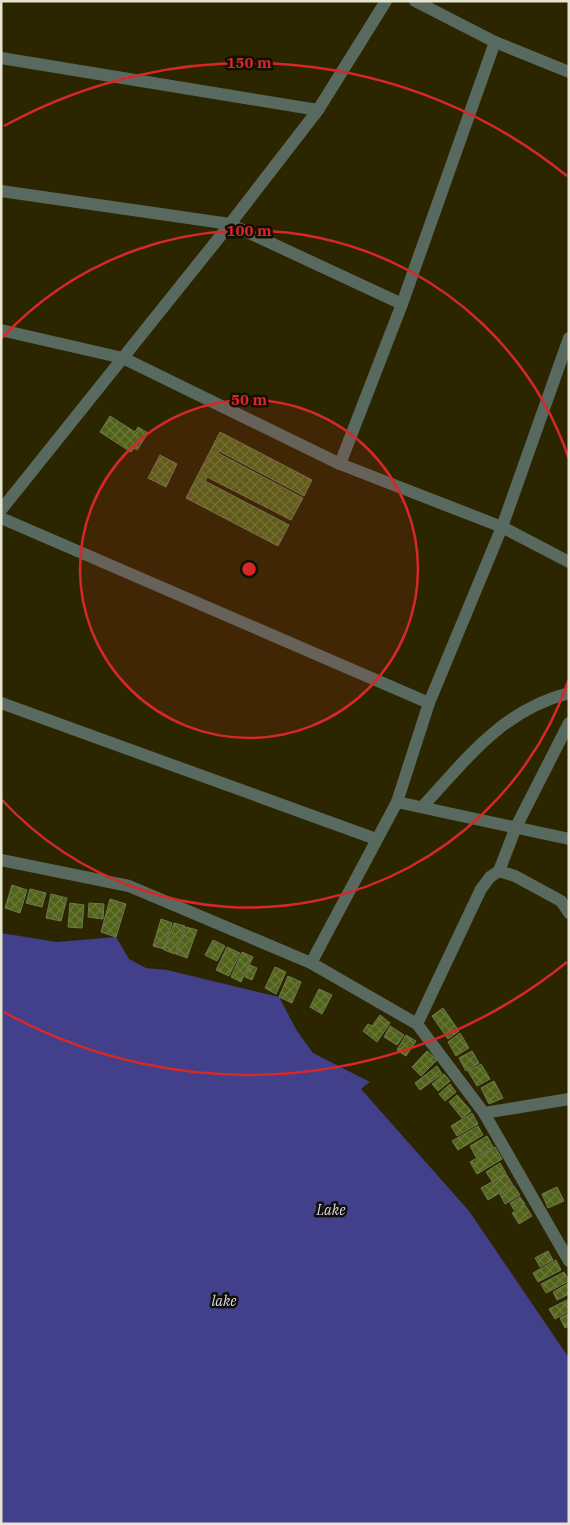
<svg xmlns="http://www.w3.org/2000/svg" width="570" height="1525" viewBox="0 0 570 1525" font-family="'IBM Plex Serif',serif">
	<defs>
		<pattern id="building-cross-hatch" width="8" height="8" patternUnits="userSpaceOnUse" patternTransform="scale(1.25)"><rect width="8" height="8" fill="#516219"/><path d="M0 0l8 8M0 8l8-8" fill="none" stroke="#6a7839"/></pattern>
	</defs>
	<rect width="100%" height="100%" fill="#2c2600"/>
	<path fill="#423f8b" d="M1,933L57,942L116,937L129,959L146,968L167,970L279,997L297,1031L313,1053L370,1082L361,1089L469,1211L569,1358V1524H1Z"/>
	<g fill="url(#building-cross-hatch)" stroke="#6e7953">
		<path d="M110,416L135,432L138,427L148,433L137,450L134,448L131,452L100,432Z"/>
		<path d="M220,432L312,480L304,496L219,451L218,453L303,498L291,520L207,477L205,481L289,525L278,546L186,498Z"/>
		<path d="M160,455L177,464L166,487L148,478Z"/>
		<path d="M12,885L27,890L20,913L5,908Z"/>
		<path d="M30,889L46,893L42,907L26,903Z"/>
		<path d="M51,894L67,898L61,921L46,918Z"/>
		<path d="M110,899L126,904L116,937L101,932Z"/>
		<path d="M70,903L84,905L82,928L68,927Z"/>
		<path d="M89,903L104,904L103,919L88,917Z"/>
		<path d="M161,919L172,923L164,949L153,946Z"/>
		<path d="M174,923L185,926L175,954L164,950Z"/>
		<path d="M186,927L197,930L187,958L176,954Z"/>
		<path d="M213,940L225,946L217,961L205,955Z"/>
		<path d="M227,947L240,953L229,976L216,970Z"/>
		<path d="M242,952L253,957L241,982L231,977Z"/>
		<path d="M250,965L257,968L252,980L245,977Z"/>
		<path d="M275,967L286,972L276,994L265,988Z"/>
		<path d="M288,976L301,982L292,1003L279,997Z"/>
		<path d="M319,989L332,995L322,1014L310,1007Z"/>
		<path d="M443,1008L459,1031L448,1039L432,1016Z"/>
		<path d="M380,1015L390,1023L377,1042L363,1031L368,1024L372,1026Z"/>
		<path d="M390,1026L404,1035L397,1045L384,1037Z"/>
		<path d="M460,1033L469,1048L456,1056L448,1042Z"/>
		<path d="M406,1035L416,1041L406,1056L397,1050Z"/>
		<path d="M427,1051L437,1060L421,1076L412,1067Z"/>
		<path d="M472,1051L479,1063L466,1071L459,1058Z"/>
		<path d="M481,1064L490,1079L477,1086L468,1071Z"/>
		<path d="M437,1066L442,1074L420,1090L415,1083Z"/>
		<path d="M444,1074L450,1081L438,1091L432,1084Z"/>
		<path d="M494,1081L503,1098L489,1104L481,1088Z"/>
		<path d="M450,1084L456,1092L445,1101L439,1094Z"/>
		<path d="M457,1095L471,1111L462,1118L449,1102Z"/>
		<path d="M472,1113L478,1124L457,1136L451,1126Z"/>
		<path d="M478,1126L483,1135L458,1150L452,1141Z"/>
		<path d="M487,1136L493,1147L476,1157L470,1146Z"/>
		<path d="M495,1147L502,1159L477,1174L470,1162Z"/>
		<path d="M500,1163L506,1173L492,1181L486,1172Z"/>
		<path d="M506,1174L513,1185L488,1200L481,1188Z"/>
		<path d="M514,1186L520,1195L505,1204L500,1194Z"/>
		<path d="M557,1187L564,1201L548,1208L542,1194Z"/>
		<path d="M520,1197L525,1204L514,1210L510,1203Z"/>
		<path d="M525,1205L532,1216L519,1224L512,1213Z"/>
		<path d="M548,1251L553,1260L540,1267L535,1258Z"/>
		<path d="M556,1260L561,1270L538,1282L533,1273Z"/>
		<path d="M564,1272L569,1281L546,1293L541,1284Z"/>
		<path d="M569,1283V1294L557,1300L553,1292Z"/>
		<path d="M569,1299V1311L555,1319L549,1309Z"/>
		<path d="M569,1313V1326L565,1328L560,1318Z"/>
	</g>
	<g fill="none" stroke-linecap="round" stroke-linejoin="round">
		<g stroke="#586a60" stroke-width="12">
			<path d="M415,1L495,42L569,72"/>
			<path d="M1,58L318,110"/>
			<path d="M1,191L230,224L402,304"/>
			<path d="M1,330L123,358L340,464L502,527L429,703"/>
			<path d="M569,338L502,527L569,562"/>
			<path d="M340,464L402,304L495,42"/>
			<path d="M1,518L429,703L397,802L569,839"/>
			<path d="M1,703L376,839"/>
			<path d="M422,807C467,759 502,710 569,693"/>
			<path d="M1,860L129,886L311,963L417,1024L484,1113L569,1261"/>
			<path d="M499,871L516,827L569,723"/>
			<path d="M311,963L397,802"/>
			<path d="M417,1024L481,889L490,877L499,871L515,876L561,901L569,913"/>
			<path d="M484,1113L569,1099"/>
		</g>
		<path stroke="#586a60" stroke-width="12" d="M1,510L230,224L318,110L386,1"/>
	</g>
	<circle cx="249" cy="569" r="169" fill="#d62828" fill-opacity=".12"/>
	<g fill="none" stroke="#d62828" stroke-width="2.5">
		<circle cx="249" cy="569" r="169"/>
		<path d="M569 679A338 338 0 0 1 2 800M2 338A338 338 0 0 1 569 459"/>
		<path d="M567 962A506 506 0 0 1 4 1012M4 126A506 506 0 0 1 567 176"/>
	</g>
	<g text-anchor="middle" stroke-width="5" stroke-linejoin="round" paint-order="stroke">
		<g font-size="14" font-style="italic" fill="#d8daf0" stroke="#110f02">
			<text x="331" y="1215">Lake</text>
			<text x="224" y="1306">lake</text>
		</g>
	</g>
	<circle cx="249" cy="569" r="8" fill="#d62828" stroke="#110f02" stroke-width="2.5"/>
	<g font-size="15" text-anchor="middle" font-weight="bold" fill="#d62828" stroke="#110f02" stroke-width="5" stroke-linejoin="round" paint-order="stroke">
		<text x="249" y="68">150 m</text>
		<text x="249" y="236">100 m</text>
		<text x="249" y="405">50 m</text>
	</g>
	<rect width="570" height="1525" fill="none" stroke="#e7e5cf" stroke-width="5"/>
</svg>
